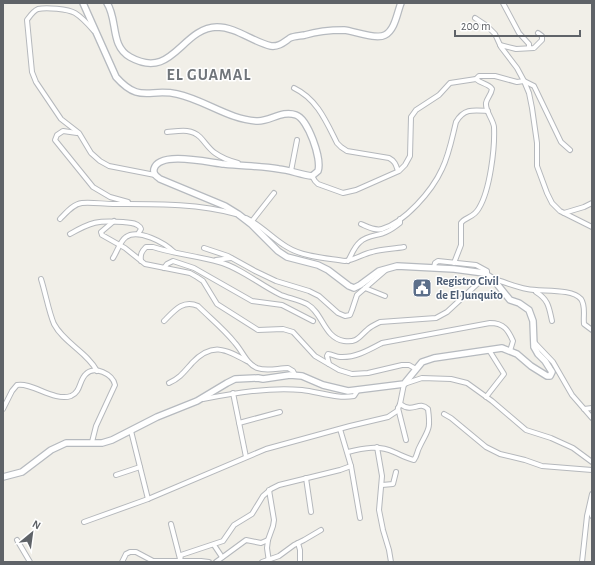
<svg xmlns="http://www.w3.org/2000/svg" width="595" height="565" viewBox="0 0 595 565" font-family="'Alegreya Sans',sans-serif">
	<rect width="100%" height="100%" fill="#f1efe8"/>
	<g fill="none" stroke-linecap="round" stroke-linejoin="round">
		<g stroke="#b5b8bc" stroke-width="6">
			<g id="street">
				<path d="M503,3L519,33L529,44V48"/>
				<path d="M475,18L487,26L495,34L501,47L517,68L524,81L529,93L532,108L537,143V166L547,193L552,203L560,211L592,227"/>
				<path d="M94,31C88,24 83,18 75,13C68,9 46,7 38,9C33,11 30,16 27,20L32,72L36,82L61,119L79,133L91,153L100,161L109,166L155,175"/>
				<path d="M500,45L516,49L534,48L542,40V36L538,33"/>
				<path d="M294,88C317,99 326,121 337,143L341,147L347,151L389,158C395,161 396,165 398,171"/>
				<path d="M167,132C179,131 191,128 200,137C205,142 209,149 215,153C222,158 230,161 238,163"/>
				<path d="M77,133L63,131L57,135L55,140L93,187L110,197L128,202"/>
				<path d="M291,171L297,140"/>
				<path d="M312,176L315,181L318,184L343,193L356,190L399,171L405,165L410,156L411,117L416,110L439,95L450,83L476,79L479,76H495L517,82L524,81L534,86L561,142L570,150"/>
				<path d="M564,213L584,207L592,203"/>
				<path d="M246,218C261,225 273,239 287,247C303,257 327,258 345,261C354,260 363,254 372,252C382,249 394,249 404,247"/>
				<path d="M60,219C66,213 73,204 82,203C92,202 103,204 113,204C154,204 197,203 236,214"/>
				<path d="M114,221L101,232L102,235L125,248L145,264L190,273L197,277L203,281L217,304L258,330L283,329L293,332L315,356L339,370L352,374L368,373L402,365H409L416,369"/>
				<path d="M252,221L274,193"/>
				<path d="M361,224C368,227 375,231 382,229C405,222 432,191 442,169C449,155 452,138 456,122C464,108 474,110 488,111"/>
				<path d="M70,234C91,222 98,220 123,222C130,223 135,222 140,227L141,229L138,234"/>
				<path d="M204,248L228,256L255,271L276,281L309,291L319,296L338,313L345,316L350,315L352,310L357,295L387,269"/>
				<path d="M113,258C117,252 120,241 126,237C138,228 165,243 174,252"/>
				<path d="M216,260L231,258"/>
				<path d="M141,261C140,254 142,251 146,247H153C175,254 197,256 219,262C241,268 260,285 281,295C289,298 299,300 307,304C323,313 324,338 344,341C357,343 359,337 367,330C371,326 376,324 380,322L436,318L447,312L487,275V271L476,265L438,261L435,263L434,267"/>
				<path d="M348,261C352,254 354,247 360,242C367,235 378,236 386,232C391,230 395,227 400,223V219"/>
				<path d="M454,263L461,245V223C465,217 474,218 479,208C490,190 495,148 494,127C493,119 485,111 486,103C487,98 491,95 492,89C488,83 481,84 476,79"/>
				<path d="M164,268L167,264L173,261L194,268L252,301L282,305L313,321"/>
				<path d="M41,279C45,291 49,313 54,324C64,343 87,352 97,371"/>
				<path d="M494,279C505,282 515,287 527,289C541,292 572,288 581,299C586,306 583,316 584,324L592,330"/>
				<path d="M365,288L385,296"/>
				<path d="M536,292C549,300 549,308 552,321"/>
				<path d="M164,321C174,311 183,299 198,306C210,318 224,329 235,343C243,352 246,363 257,368C267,372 278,368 288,368L293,371L295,375"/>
				<path d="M534,342L553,362L572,395L592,418"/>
				<path d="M329,364L327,356L328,354C332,354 336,357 340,357C355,358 369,350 382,343L490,323C504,323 508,330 513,341L510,351"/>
				<path d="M169,383C180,378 184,372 192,363C212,342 225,349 247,361"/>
				<path d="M233,393L246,457"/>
				<path d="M486,397L504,374L489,350"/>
				<path d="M203,399C235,393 269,387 302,390C319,392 337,399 354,396L358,390"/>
				<path d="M398,408L406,440"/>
				<path d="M3,409L12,391L17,385C32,382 54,402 71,396C81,392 79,380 86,374C94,365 113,374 115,385L96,426L92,442"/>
				<path d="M584,409L592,408"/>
				<path d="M444,414L451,418L486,447L500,454L525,460L542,466L592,470"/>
				<path d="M239,423L280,412"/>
				<path d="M340,429L351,466L360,518"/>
				<path d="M131,431L148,499"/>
				<path d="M377,447L382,476L379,510L383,530L389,550L391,562"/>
				<path d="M348,452C363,448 379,445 394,452C401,455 406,458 414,460C417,456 417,452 419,448C428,429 431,431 428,409C418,400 414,414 400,404"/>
				<path d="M116,475L140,467"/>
				<path d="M306,478L311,512"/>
				<path d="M382,485L393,484L396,472"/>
				<path d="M589,509L592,516"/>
				<path d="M84,522L148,499L266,449L350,426L388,417L397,411L400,404L404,384L422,378L451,379L467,383L492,401L526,430L551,438L573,448L592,462"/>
				<path d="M171,524L180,559"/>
				<path d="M17,540L30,562"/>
				<path d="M298,543L300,550V562"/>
				<path d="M214,545L222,557"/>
				<path d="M180,561L181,555L223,541L234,525L252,514L263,496L271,489L279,485L340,470L351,466"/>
				<path d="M122,562L126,554L130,552H136L153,561H201L209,562"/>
				<path d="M216,562L246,540L261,543L268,540"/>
				<path d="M262,562L279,556L294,545L304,540L321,530"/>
				<path d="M269,562L267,548L268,540L273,526L274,520L269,490"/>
				<path d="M582,562L587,516L592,494"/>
			</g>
		</g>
		<g stroke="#b6babf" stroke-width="8">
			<g id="secondary">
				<path d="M107,3C118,20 110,46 130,57C173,81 181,28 217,27C236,27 253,42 271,46C279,47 284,42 290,38C294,36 300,36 305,35C318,31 330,30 344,30C354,31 376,40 385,35C395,30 397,13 401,3"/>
				<path d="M3,477L22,472L51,450L66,443H102L112,440L157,417L197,401L227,383L235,379L258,378L263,379L290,375L302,376L323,385L348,391L404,384L422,362L434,358L502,348L517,354L531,366L547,376H550L552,372L550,369L545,361L538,354L534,347L533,321L529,310L519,303L510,300L493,279L484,273L454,269L397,266L379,271L360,285L354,288L349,286L328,270L318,265L287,257L278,251L251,224L238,214L225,206L160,179C156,176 153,174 154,169C159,150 211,163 224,164C242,166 261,166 279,169C290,170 301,175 312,176L318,171C322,159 308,119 296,115C282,110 271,121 258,121C229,120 205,100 177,94C149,88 140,104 116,77L83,3"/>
			</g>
		</g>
		<use href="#street" stroke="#fff" stroke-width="4"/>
		<use href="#secondary" stroke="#fff" stroke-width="5.5"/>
	</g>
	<defs>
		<g id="civic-square" transform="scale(1)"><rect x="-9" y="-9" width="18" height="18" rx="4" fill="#5c6f8a" stroke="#fff"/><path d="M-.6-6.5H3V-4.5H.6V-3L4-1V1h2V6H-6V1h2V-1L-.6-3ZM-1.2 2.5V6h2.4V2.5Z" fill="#fff"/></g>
	</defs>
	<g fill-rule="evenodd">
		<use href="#civic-square" x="422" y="288"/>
	</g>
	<g text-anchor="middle" stroke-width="3" stroke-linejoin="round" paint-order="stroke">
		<g font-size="12" font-weight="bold" fill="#4e5e75" stroke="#fff" text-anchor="start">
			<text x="436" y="285">Registro Civil<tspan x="436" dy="14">de El Junquito</tspan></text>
		</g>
		<g font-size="16" font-weight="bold" letter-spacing="1" fill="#70757a" stroke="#fff">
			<text x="209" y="80">EL GUAMAL</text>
		</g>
	</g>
	<rect width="595" height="565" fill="none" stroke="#5f6368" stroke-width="8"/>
	<g transform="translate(32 533) rotate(29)" stroke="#ffffff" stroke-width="3" paint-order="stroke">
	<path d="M0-3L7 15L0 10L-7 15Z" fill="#5f6368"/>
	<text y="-6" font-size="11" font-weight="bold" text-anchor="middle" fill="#5f6368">N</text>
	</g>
	<path d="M455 30v6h125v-6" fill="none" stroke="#5f6368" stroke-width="2"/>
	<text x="461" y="30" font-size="12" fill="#5f6368" stroke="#ffffff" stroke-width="3" paint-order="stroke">200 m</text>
</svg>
